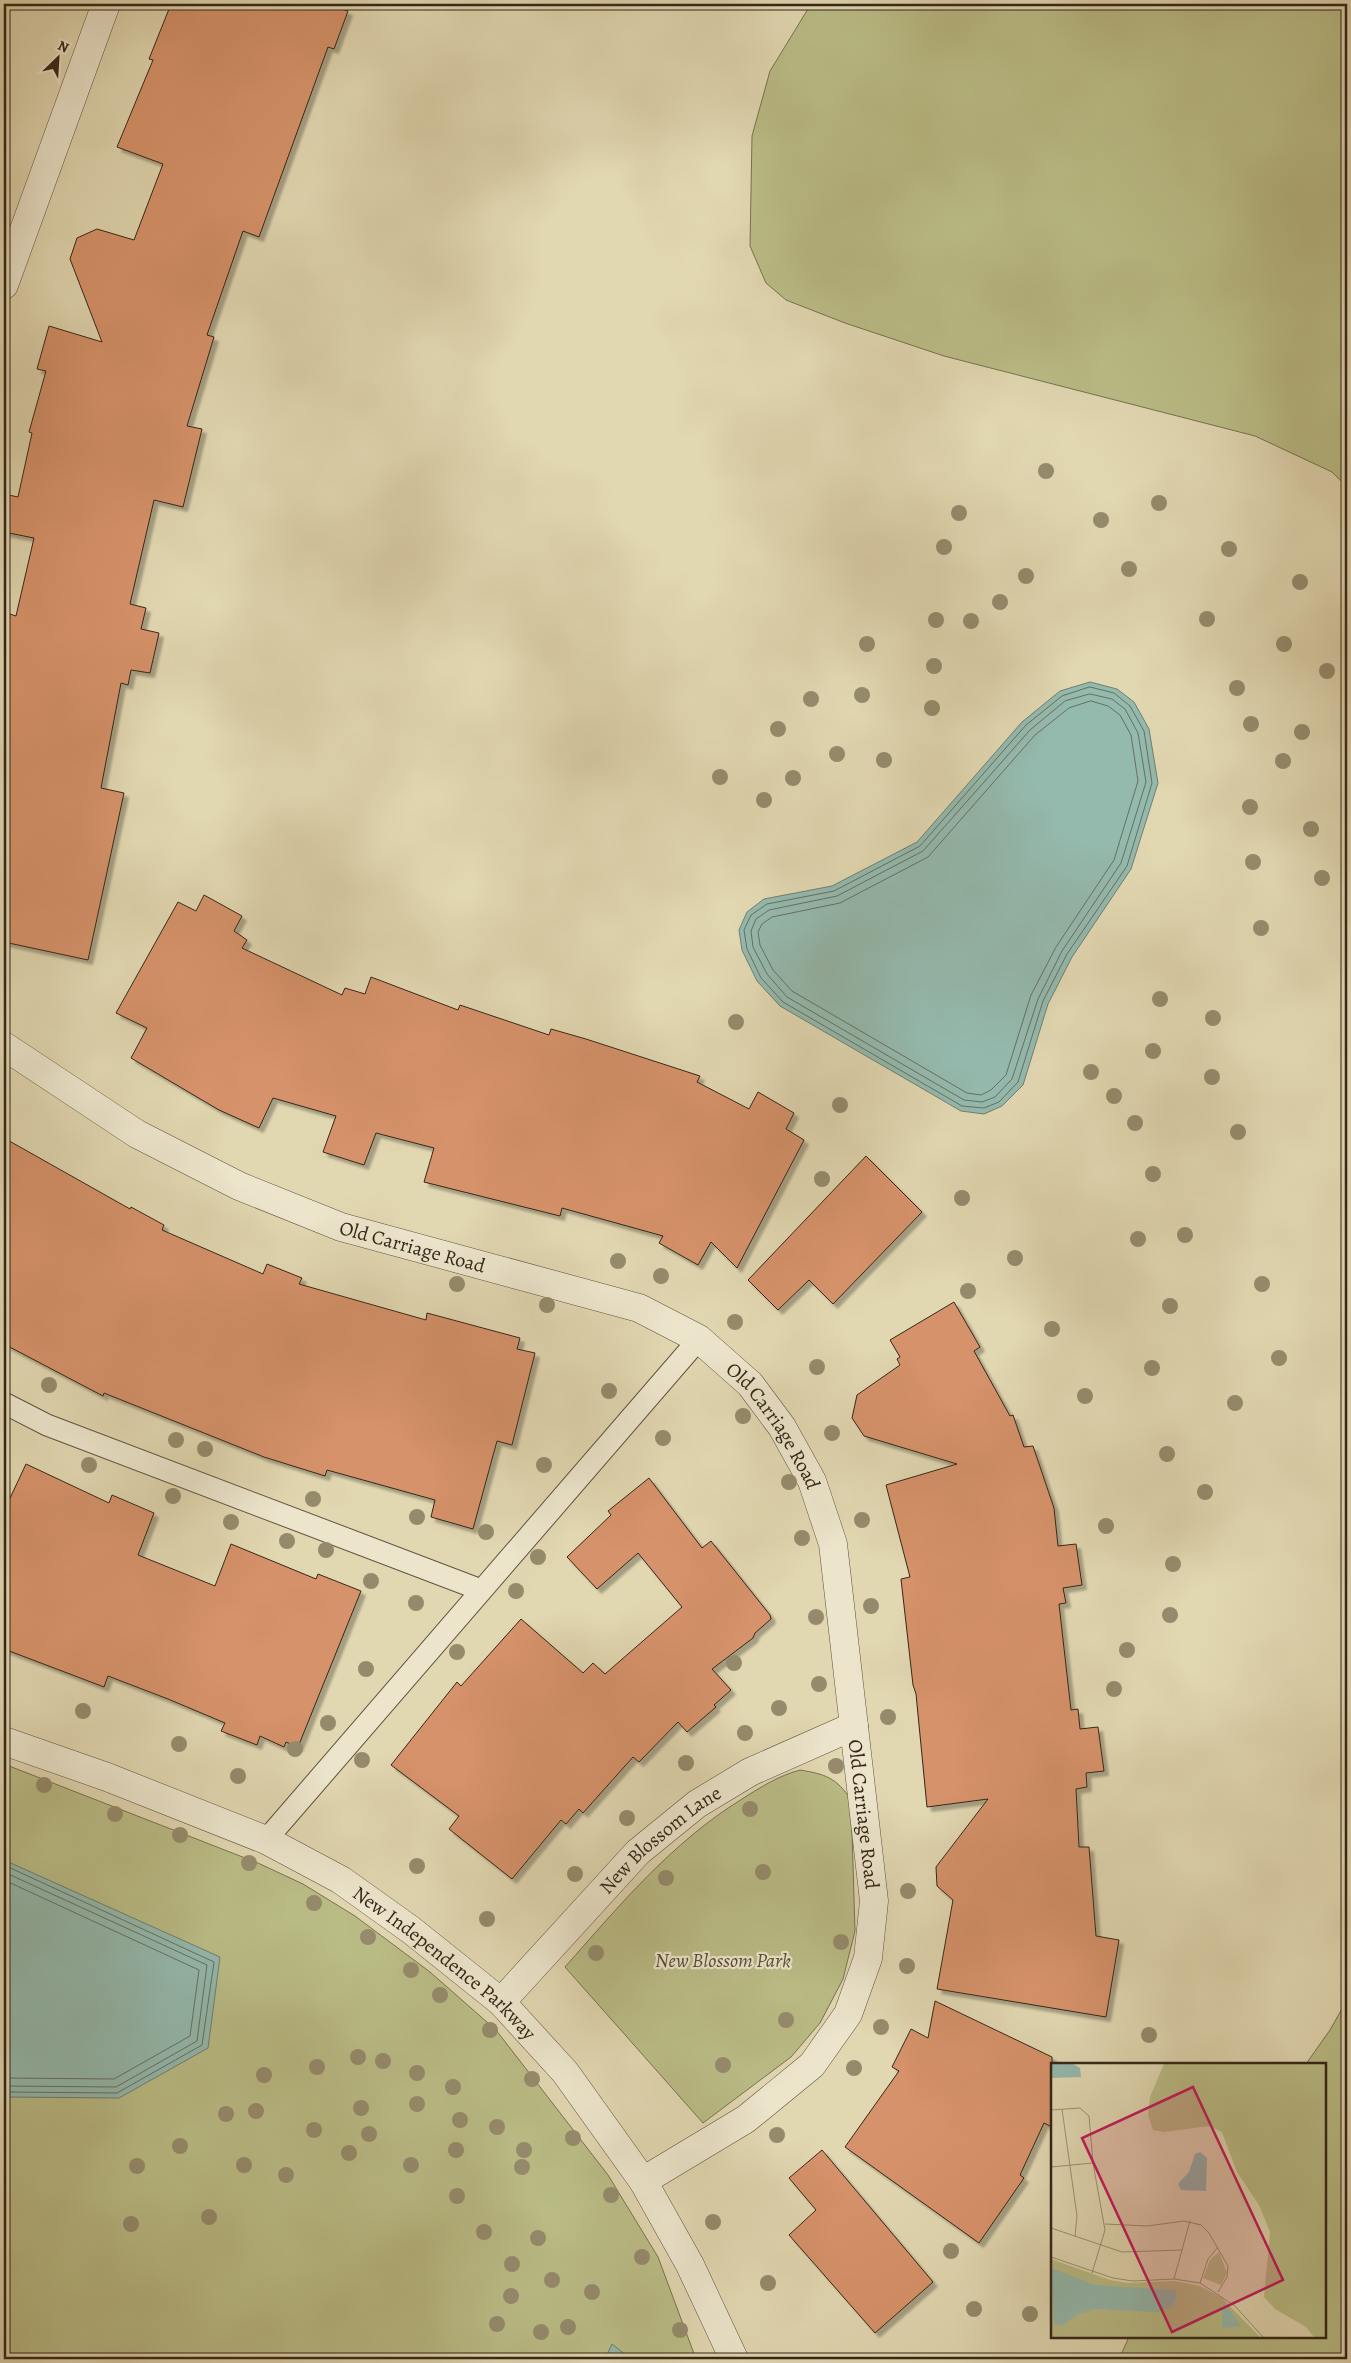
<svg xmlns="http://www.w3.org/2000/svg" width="1351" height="2363" viewBox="0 0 1351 2363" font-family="Alegreya,serif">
	<defs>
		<filter id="shadow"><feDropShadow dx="4.5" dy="4.5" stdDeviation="1" flood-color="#0004"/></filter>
	</defs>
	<rect width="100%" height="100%" fill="#e1d7b1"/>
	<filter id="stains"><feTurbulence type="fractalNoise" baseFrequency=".004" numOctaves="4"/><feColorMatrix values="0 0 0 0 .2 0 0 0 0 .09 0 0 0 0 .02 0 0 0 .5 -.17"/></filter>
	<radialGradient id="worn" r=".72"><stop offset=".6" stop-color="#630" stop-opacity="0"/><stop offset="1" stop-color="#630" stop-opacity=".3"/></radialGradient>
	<g fill="#babc86" stroke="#777250">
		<path d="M811,4H1347V487L1332,472L1255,436L944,356L845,323L786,300L766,283L750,246L752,136L770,71Z"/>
		<path d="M4,1764L258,1863L303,1884L355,1916L430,1972L496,2030L608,2175L658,2257L696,2359H4Z"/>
		<path d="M800,1770C825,1774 837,1778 851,1800L855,1931L843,1979L820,2023L791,2057L703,2123L565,1967C619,1906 671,1843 742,1799C761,1787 778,1776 800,1770Z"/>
		<path d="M1347,2000V2359H1119L1129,2337H1325V2064H1306L1330,2030Z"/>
	</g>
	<g fill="#94b9ad" stroke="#6e7f72">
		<path d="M1090,682L1117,689L1134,702L1149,729L1158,783L1131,869L1072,957L1048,1004L1023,1085L1002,1106L984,1114L961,1111L780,1006L757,981L742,950L739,930L747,912L764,899L832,886L917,842L1022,722L1060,691Z"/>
		<path d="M4,1860L220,1957L208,2048L119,2098L4,2097Z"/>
		<path d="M612,2344L631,2359H605Z"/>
	</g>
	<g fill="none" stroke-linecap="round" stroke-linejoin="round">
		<g stroke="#647063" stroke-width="1">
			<path d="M1090,687L1114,693L1130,706L1144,731L1152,783L1127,866L1067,954L1043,1001L1018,1082L999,1102L984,1108L962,1106L783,1002L761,978L747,949L744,930L751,915L767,904L834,891L920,846L1026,725L1062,696Z"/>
			<path d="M1090,694L1112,699L1125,709L1138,733L1146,782L1121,863L1062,951L1038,999L1012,1079L995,1097L982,1102L964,1100L787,997L767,974L753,947L751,931L756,919L769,910L837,896L923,851L1030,730L1065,701Z"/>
			<path d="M1091,701L1108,706L1120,715L1131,735L1138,781L1114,860L1056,947L1031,995L1006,1075L991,1090L981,1095L967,1093L792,991L773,970L760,945L758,932L762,924L772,917L840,903L928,857L1035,735L1069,708Z"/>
			<path d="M4,1865L214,1962L202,2045L117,2093L4,2092"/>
			<path d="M4,1872L207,1965L197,2041L116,2087L4,2086"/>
			<path d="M4,1880L199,1970L190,2036L114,2079L4,2078"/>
		</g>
	</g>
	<g fill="#d6926b" stroke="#342719" filter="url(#shadow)">
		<path d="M171,4H327L348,11L334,49L328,47L259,237L243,231L207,335L214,337L187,426L202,429L183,507L154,500L130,604L146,608L141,629L159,633L150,673L131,670L128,685L121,683L101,788L124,793L88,960L4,942V612L16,616L34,538L4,532V494L18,497L32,433L29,432L46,371L37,369L49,326L102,342L70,259L77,238L97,229L134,240L163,164L117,147L153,60L149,59Z"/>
		<path d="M204,895L242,916L234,931L247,940L242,948L342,995L345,988L365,994L371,977L458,1010L460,1005L549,1035L551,1029L586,1039L700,1076L697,1082L749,1109L758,1092L794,1113L786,1129L804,1140L737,1268L711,1242L698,1265L659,1243L663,1236L562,1208L560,1216L424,1182L434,1148L376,1133L364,1165L323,1152L336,1116L273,1098L259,1128L219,1110L131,1058L147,1028L116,1013L178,902L196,911Z"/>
		<path d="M4,1138L130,1209L131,1207L164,1225L162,1230L263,1274L267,1264L302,1278L299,1284L426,1320L427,1313L520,1338L517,1349L535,1353L512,1445L497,1441L473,1529L431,1517L435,1500L327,1470L325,1476L264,1457L104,1393L103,1396L4,1344Z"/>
		<path d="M866,1156L922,1212L833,1304L809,1280L778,1310L748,1280Z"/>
		<path d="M954,1302L980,1347L974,1351L1010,1416L1013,1415L1024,1447L1033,1446L1054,1508L1058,1546L1076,1544L1082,1585L1063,1588L1066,1603L1059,1604L1071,1710L1078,1709L1080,1729L1098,1727L1104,1771L1086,1773L1087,1787L1076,1789L1079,1847H1089L1096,1936L1119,1940L1106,2017L937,1989L953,1900L937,1886L936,1867L988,1799L927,1807L916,1694L913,1685L901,1579L910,1577L886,1485L957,1464L864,1436L852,1418L857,1395L900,1365L897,1359L900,1357L890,1340Z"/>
		<path d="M26,1464L109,1503L112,1495L154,1513L138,1555L215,1586L231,1544L316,1579L318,1574L361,1591L298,1747L286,1742L284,1747L260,1736L257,1745L221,1731L225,1723L168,1699L108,1676L104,1687L4,1649V1511Z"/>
		<path d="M649,1478L702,1548L711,1541L770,1615L771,1619L755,1633L753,1638L712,1669L731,1690L714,1705L716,1707L687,1732L678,1722L639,1762L633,1757L583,1813L579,1809L566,1824L561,1820L512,1879L449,1829L459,1816L391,1765L457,1682L461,1686L521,1619L583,1673L593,1663L605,1674L682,1607L638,1553L597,1589L567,1557L611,1515L608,1511Z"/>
		<path d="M935,2001L1052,2057V2127L1044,2123L1020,2175L1024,2178L979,2243L845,2147L899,2071L892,2067L911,2029L928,2038Z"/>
		<path d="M822,2150L933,2282L875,2333L789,2235L816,2210L789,2178Z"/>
	</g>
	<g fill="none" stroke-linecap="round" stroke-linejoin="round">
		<g stroke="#5f533f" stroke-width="23">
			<g id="service">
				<path d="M4,1403L47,1425L481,1590"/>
				<path d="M266,1840L699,1339"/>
			</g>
		</g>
		<g stroke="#5f533f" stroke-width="29">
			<g id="minor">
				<path d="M4,285L106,4"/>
				<path id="s1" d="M4,1046L137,1134L239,1186L341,1227L639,1308L699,1339L750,1384L782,1427L812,1481L833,1544L874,1901L868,1958L848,2014L812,2065L746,2119L643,2181"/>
				<path id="s2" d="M501,2002L638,1852L697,1804L750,1772L854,1726"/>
			</g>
		</g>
		<g stroke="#5f533f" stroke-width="29">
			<g id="tertiary">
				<path id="s3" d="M4,1741L107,1777L266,1840L341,1880L411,1930L501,2002L565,2072L643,2181L690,2265L734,2359"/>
			</g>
		</g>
		<use href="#service" stroke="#ece5cc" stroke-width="21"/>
		<use href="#minor" stroke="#ece5cc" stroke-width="28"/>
		<use href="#tertiary" stroke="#ece5cc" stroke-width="28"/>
	</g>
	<g fill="#958b6c">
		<circle cx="1046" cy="471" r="8"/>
		<circle cx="1159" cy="503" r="8"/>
		<circle cx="959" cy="513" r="8"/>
		<circle cx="1101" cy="520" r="8"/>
		<circle cx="944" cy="547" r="8"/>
		<circle cx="1229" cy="549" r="8"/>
		<circle cx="1129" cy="569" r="8"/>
		<circle cx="1026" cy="576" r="8"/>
		<circle cx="1300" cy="582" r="8"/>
		<circle cx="1000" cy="602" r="8"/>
		<circle cx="1207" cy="619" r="8"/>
		<circle cx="936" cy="620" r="8"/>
		<circle cx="971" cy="621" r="8"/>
		<circle cx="867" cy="644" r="8"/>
		<circle cx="1284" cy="644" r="8"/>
		<circle cx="934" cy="666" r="8"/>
		<circle cx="1327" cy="671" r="8"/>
		<circle cx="1237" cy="688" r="8"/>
		<circle cx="862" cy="695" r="8"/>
		<circle cx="811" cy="699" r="8"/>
		<circle cx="932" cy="708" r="8"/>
		<circle cx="1251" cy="724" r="8"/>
		<circle cx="778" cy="729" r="8"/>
		<circle cx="1302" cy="732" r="8"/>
		<circle cx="837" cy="754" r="8"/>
		<circle cx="884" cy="760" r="8"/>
		<circle cx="1283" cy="761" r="8"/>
		<circle cx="720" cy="777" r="8"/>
		<circle cx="793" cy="778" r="8"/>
		<circle cx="764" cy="800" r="8"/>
		<circle cx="1250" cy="807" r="8"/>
		<circle cx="1311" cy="829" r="8"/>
		<circle cx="1253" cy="862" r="8"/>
		<circle cx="1322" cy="878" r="8"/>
		<circle cx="1261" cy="928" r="8"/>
		<circle cx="1160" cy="999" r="8"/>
		<circle cx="1213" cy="1018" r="8"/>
		<circle cx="736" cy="1022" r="8"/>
		<circle cx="1153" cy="1051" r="8"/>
		<circle cx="1091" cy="1072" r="8"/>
		<circle cx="1212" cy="1077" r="8"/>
		<circle cx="1114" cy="1096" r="8"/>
		<circle cx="840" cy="1105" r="8"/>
		<circle cx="1135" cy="1123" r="8"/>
		<circle cx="1238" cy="1132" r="8"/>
		<circle cx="1153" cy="1174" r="8"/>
		<circle cx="822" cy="1179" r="8"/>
		<circle cx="962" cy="1198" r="8"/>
		<circle cx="1185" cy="1235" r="8"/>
		<circle cx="1138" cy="1239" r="8"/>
		<circle cx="1015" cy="1258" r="8"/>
		<circle cx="618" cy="1261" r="8"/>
		<circle cx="661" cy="1276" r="8"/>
		<circle cx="457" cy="1284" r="8"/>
		<circle cx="1262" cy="1284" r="8"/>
		<circle cx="968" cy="1291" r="8"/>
		<circle cx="547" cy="1305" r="8"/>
		<circle cx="1170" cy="1306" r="8"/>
		<circle cx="735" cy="1322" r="8"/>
		<circle cx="1052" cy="1329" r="8"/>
		<circle cx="1279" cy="1358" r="8"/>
		<circle cx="817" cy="1367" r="8"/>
		<circle cx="1152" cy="1368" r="8"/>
		<circle cx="49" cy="1385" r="8"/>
		<circle cx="609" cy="1391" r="8"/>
		<circle cx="1085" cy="1396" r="8"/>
		<circle cx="1235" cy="1403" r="8"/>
		<circle cx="743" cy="1416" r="8"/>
		<circle cx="832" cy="1433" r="8"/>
		<circle cx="663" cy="1438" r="8"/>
		<circle cx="176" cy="1440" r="8"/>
		<circle cx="205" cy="1449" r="8"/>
		<circle cx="1167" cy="1454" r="8"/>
		<circle cx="89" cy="1465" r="8"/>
		<circle cx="544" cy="1465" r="8"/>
		<circle cx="789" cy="1482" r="8"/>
		<circle cx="1205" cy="1492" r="8"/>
		<circle cx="173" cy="1496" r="8"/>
		<circle cx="313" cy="1499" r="8"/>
		<circle cx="417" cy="1517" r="8"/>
		<circle cx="862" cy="1520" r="8"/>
		<circle cx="231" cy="1522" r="8"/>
		<circle cx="1106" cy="1526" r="8"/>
		<circle cx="486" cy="1532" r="8"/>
		<circle cx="802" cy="1538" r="8"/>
		<circle cx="287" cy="1541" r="8"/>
		<circle cx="326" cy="1550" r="8"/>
		<circle cx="538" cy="1557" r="8"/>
		<circle cx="1173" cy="1564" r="8"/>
		<circle cx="371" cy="1581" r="8"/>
		<circle cx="516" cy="1591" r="8"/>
		<circle cx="416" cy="1603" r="8"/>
		<circle cx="871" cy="1606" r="8"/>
		<circle cx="1170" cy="1615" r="8"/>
		<circle cx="816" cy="1617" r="8"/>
		<circle cx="1127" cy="1650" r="8"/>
		<circle cx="457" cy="1652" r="8"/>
		<circle cx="734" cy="1663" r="8"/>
		<circle cx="366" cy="1669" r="8"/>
		<circle cx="819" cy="1684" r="8"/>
		<circle cx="1114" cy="1689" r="8"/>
		<circle cx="779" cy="1708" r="8"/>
		<circle cx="83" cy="1711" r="8"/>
		<circle cx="888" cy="1717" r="8"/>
		<circle cx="328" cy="1723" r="8"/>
		<circle cx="745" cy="1733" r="8"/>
		<circle cx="179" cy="1744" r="8"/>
		<circle cx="295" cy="1749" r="8"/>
		<circle cx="362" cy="1760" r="8"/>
		<circle cx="686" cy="1763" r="8"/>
		<circle cx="836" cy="1766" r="8"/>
		<circle cx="238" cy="1776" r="8"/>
		<circle cx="44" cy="1785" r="8"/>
		<circle cx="750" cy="1809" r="8"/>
		<circle cx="115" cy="1814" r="8"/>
		<circle cx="627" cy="1818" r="8"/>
		<circle cx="180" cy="1835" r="8"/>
		<circle cx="249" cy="1863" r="8"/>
		<circle cx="417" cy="1866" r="8"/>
		<circle cx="763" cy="1872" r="8"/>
		<circle cx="575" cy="1874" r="8"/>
		<circle cx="666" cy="1878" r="8"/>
		<circle cx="908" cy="1891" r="8"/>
		<circle cx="314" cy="1903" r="8"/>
		<circle cx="487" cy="1919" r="8"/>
		<circle cx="368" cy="1937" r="8"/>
		<circle cx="841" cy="1942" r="8"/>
		<circle cx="596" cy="1953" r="8"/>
		<circle cx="907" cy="1966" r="8"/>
		<circle cx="411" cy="1970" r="8"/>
		<circle cx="440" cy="1995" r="8"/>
		<circle cx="786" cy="2020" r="8"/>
		<circle cx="881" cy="2027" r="8"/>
		<circle cx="490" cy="2030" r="8"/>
		<circle cx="1149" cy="2035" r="8"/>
		<circle cx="358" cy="2057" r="8"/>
		<circle cx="383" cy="2061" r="8"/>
		<circle cx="723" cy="2065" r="8"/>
		<circle cx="317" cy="2067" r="8"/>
		<circle cx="854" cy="2068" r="8"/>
		<circle cx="417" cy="2073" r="8"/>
		<circle cx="264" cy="2075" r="8"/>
		<circle cx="532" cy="2079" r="8"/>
		<circle cx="453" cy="2087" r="8"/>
		<circle cx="417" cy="2104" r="8"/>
		<circle cx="361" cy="2108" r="8"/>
		<circle cx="256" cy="2111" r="8"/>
		<circle cx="226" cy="2114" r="8"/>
		<circle cx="460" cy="2120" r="8"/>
		<circle cx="497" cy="2127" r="8"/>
		<circle cx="314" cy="2130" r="8"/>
		<circle cx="369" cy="2134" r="8"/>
		<circle cx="777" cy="2135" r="8"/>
		<circle cx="573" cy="2138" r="8"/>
		<circle cx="180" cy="2146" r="8"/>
		<circle cx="456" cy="2150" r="8"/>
		<circle cx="524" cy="2150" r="8"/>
		<circle cx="349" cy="2153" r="8"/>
		<circle cx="244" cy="2165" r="8"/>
		<circle cx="411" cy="2165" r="8"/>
		<circle cx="137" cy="2166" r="8"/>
		<circle cx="522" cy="2167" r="8"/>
		<circle cx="286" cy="2175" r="8"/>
		<circle cx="611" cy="2195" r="8"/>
		<circle cx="457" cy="2196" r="8"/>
		<circle cx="209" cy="2217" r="8"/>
		<circle cx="713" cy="2222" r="8"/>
		<circle cx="131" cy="2224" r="8"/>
		<circle cx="484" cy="2232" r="8"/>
		<circle cx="538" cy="2238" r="8"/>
		<circle cx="951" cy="2251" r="8"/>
		<circle cx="642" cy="2257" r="8"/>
		<circle cx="512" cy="2264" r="8"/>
		<circle cx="552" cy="2280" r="8"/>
		<circle cx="768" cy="2283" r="8"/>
		<circle cx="592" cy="2292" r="8"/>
		<circle cx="511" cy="2296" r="8"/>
		<circle cx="974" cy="2309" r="8"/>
		<circle cx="1030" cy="2314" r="8"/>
		<circle cx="497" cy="2324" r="8"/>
		<circle cx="568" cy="2327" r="8"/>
		<circle cx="680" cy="2330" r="8"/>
		<circle cx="541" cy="2332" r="8"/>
	</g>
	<g text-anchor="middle" stroke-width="4.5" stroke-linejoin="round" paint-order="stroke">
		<g font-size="20" fill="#342719" stroke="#ece5cc">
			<text dy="7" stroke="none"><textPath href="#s1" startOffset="458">Old Carriage Road</textPath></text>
			<text dy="7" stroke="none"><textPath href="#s1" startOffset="876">Old Carriage Road</textPath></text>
			<text dy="7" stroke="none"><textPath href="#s1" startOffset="1282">Old Carriage Road</textPath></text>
			<text dy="7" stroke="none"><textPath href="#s2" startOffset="228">New Blossom Lane</textPath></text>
			<text dy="7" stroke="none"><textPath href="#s3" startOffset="498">New Independence Parkway</textPath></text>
		</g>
		<g font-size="20" font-style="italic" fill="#564c34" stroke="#ece5cc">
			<text x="723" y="1967">New Blossom Park</text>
		</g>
	</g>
	<g transform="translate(1051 2063)">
		<rect width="275" height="275" fill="#e1d7b1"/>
		<path d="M113,1H275V274H263L255,264L224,246L213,234L219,169L208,142L186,109L171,69L158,63L113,69L102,67L97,52L99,34ZM168,189L176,210L170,222L152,215L159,197ZM0,196L59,217L77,220L123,218L149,223L171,235L209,274H0Z" fill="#babc86"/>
		<path d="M0,1H22L29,5L30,14L0,15ZM149,89L156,95L155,128L130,127L127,121L138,109L144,91ZM0,205L44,222L124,227L126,235L121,243L107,249L44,246L27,251L11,263L3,261ZM171,244L178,246L190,263L171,265Z" fill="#94b9ad"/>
		<path fill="none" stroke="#9c9174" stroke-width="1" d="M11,46L26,153L24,173M0,47L29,45L38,53L42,100L54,167L41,210M0,104L42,100M54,161L96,163L133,158L150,162L158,170L177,203L176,214L167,229M0,165L71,189L131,187M0,194L62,215L82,218L123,216L149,220L184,243L212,274M123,216L139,158M149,220L157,196L167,184"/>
		<path fill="#c2185b" fill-opacity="0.15" stroke="#c2185b" stroke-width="2.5" d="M142,24L232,217L121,269L31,75Z"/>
		<rect width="275" height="275" fill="none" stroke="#342719" stroke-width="2.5"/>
	</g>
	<rect width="1351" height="2363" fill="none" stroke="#e1d7b1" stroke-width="20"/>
	<rect x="5" y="5" width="1341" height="2353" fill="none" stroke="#342719" stroke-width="2.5"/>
	<rect x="10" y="10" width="1331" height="2343" fill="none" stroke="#342719"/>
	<g transform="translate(58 58) rotate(25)" stroke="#ece5cc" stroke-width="4" paint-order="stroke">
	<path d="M0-4L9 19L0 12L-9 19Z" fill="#342719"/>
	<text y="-8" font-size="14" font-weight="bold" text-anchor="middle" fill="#342719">N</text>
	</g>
	<rect width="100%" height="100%" filter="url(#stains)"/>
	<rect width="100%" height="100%" fill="url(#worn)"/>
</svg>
